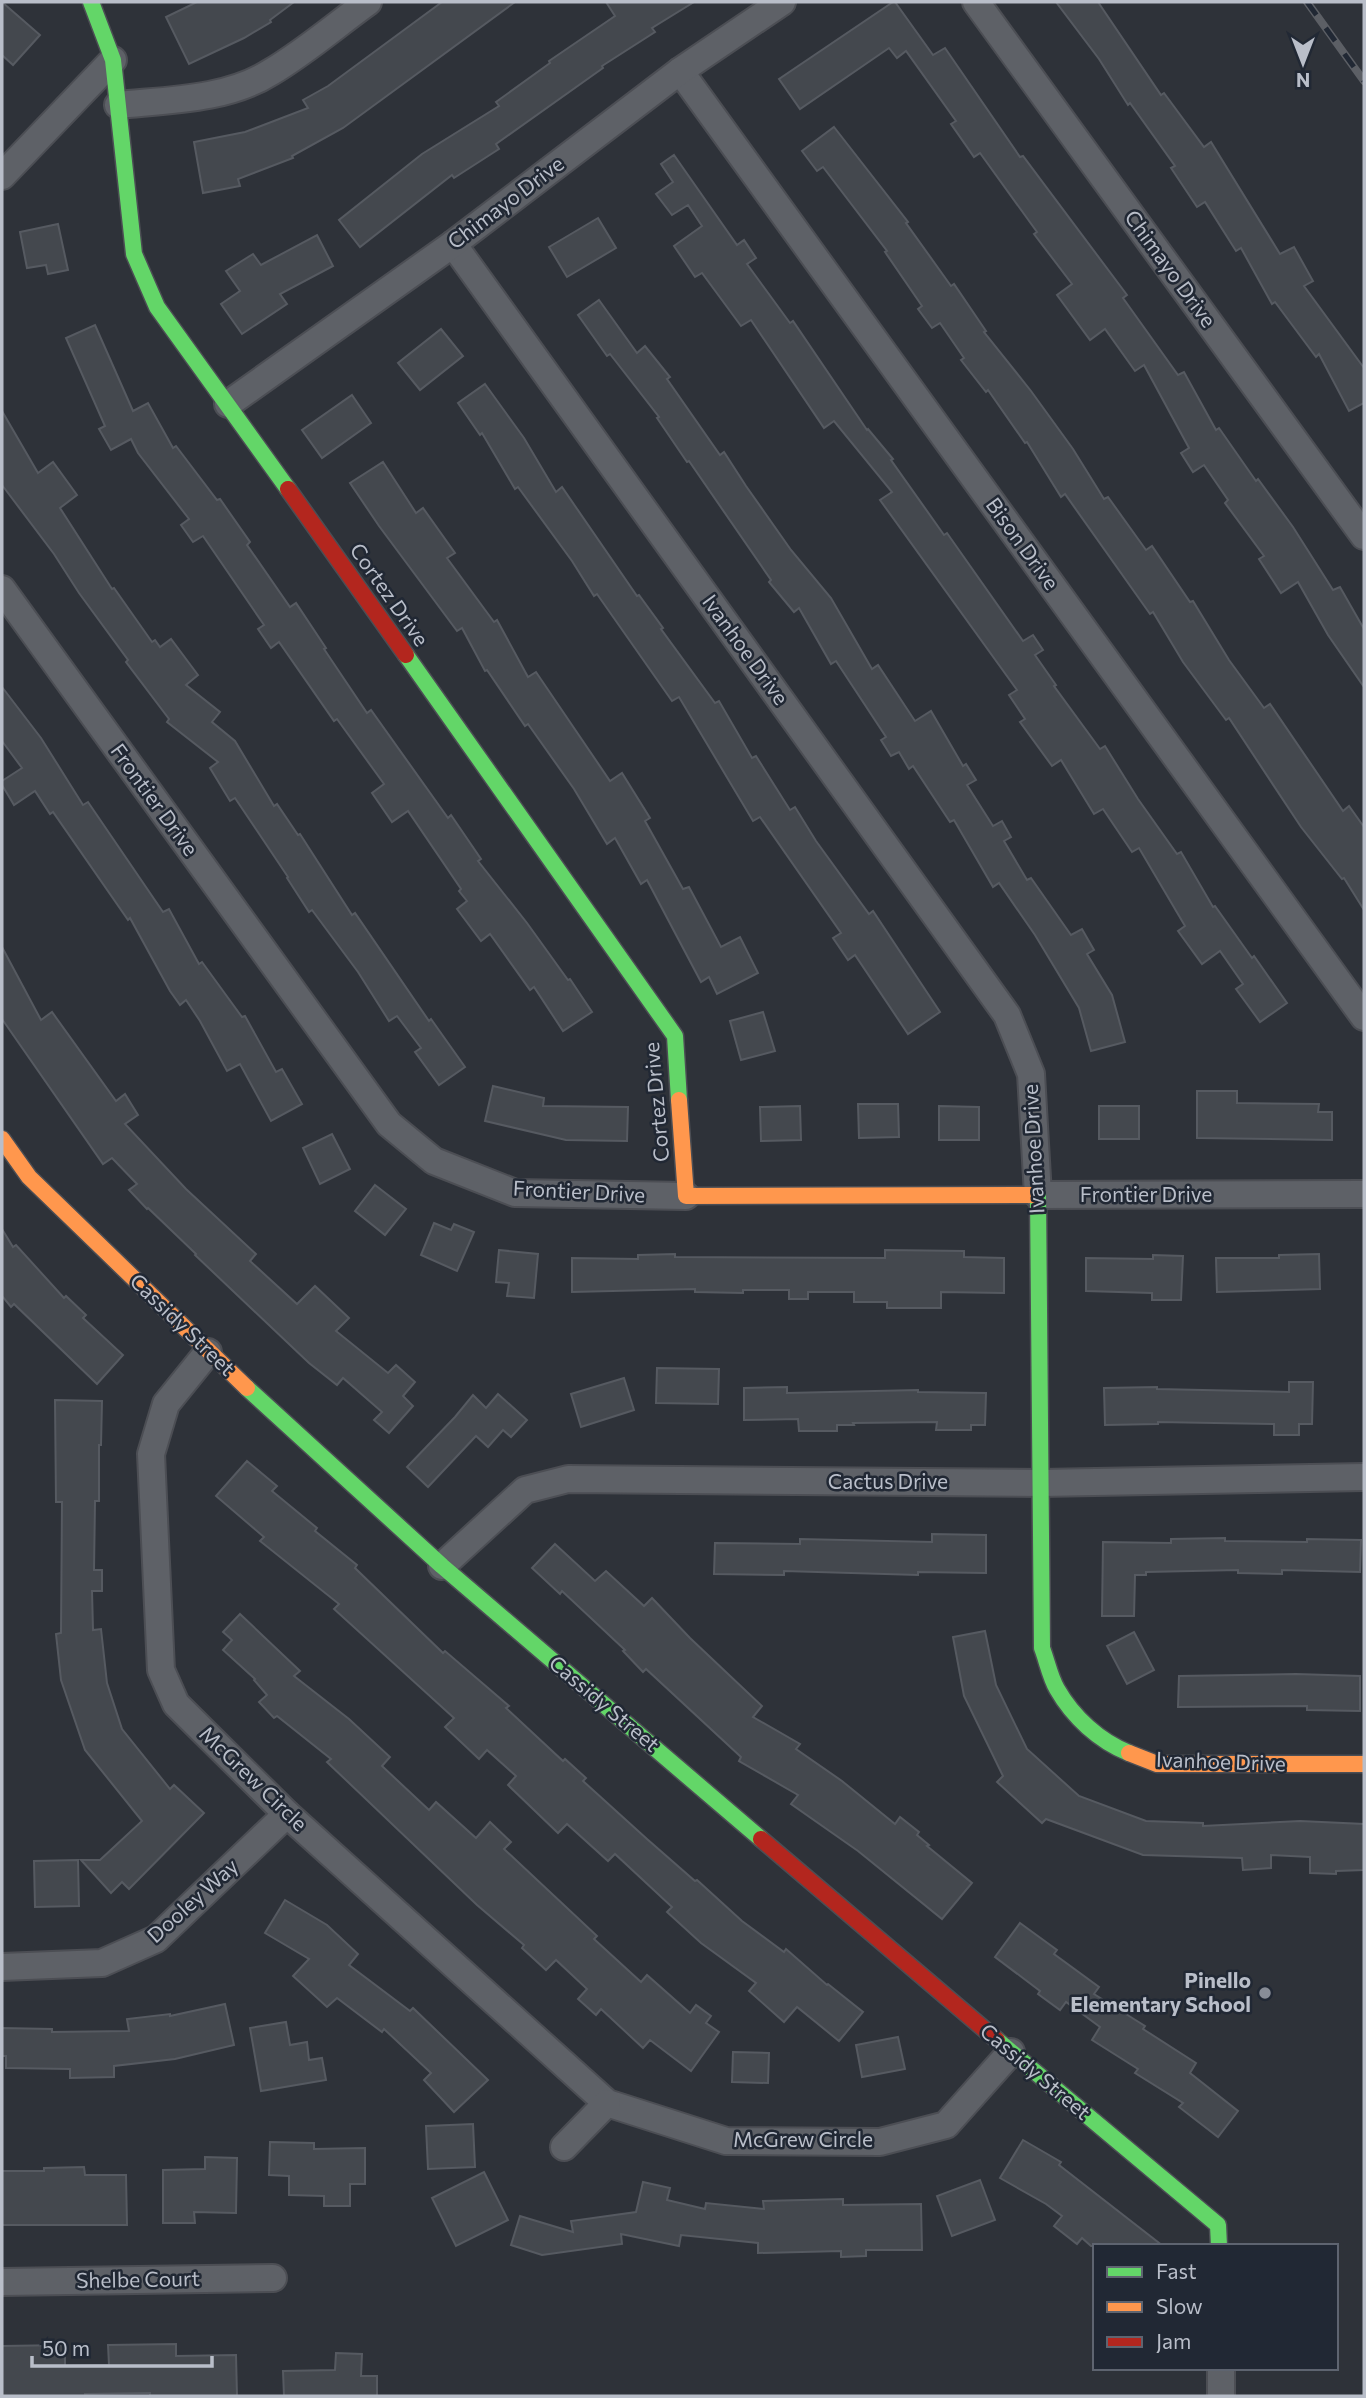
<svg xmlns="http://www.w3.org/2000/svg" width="1366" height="2398" viewBox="0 0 1366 2398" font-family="Commissioner,sans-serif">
	<rect width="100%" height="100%" fill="#2e3239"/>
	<g fill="#44484e" stroke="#565a61" stroke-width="2">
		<path d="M2,2L40,35L13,65L2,55Z"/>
		<path d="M197,2H294L270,20L271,22L244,38L189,64L166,17Z"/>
		<path d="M442,2H515L343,128L292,156L293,158L238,179L240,186L203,193L194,142L245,132L308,108L303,100L328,86Z"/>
		<path d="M606,2H694L652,28L655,32L602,66L603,68L496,144L499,149L454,178L452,175L360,247L339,220L422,154L499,106L496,102L550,63L549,61L615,16Z"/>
		<path d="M893,2H895L933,55L945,48L1020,157L1023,156L1127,295L1123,298L1178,375L1184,372L1216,430L1219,428L1256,481L1258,479L1293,527L1333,590L1340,587L1364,629V687L1328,635L1298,582L1281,593L1259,559L1264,556L1225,503L1228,500L1204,465L1193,472L1181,453L1189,448L1144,365L1135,371L1105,329L1090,340L1057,295L1072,284L1034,234L1037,232L980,153L974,157L951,124L956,121L906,51L897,58L889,48L800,109L779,79Z"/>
		<path d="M1056,2H1098L1161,95L1164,93L1204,147L1211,142L1280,254L1294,247L1313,281L1304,286L1364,368V403L1349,411L1319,354L1316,357L1275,302L1272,304L1241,248L1236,251L1205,202L1197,207L1171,168L1175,166L1130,103L1128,105L1099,59Z"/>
		<path d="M834,127L908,222L906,223L951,286L954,284L986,331L984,332L1031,391L1073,449L1104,499L1108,497L1146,550L1152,546L1190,602L1193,601L1229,660L1264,708L1270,704L1343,811L1349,806L1364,827V910L1344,878L1342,879L1301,827L1229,718L1226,720L1183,662L1153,612L1150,614L1065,494L1061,497L1027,442L1025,443L988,390L986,392L961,360L964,358L940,323L932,328L918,309L922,306L885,252L887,251L823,167L817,171L802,151Z"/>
		<path d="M674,155L737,245L744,240L756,258L747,264L790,323L793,321L867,430L868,429L893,459L891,460L944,535L947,533L1023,641L1033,635L1043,650L1035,655L1056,685L1054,686L1100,749L1105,746L1138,799L1177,854L1181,852L1213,907L1215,906L1252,958L1254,956L1287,1003L1260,1022L1236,989L1243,984L1220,951L1202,964L1178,931L1185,926L1139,848L1132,852L1103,809L1094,814L1061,760L1052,766L1020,722L1025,719L1009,695L1017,690L880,500L892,492L834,421L824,428L751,320L741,326L702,273L695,277L674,246L702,226L688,205L672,215L656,194L673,182L661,164Z"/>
		<path d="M598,218L616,248L567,277L549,247Z"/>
		<path d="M58,224L68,270L48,274L46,265L27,268L20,232Z"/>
		<path d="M317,235L333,266L280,294L287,304L242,334L221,304L240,291L226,271L253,254L261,265Z"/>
		<path d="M599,300L637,353L645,346L670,377L667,379L720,455L724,452L746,486L791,550L831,598L872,669L878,665L915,721L931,711L963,766L966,764L976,780L967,785L993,826L1002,821L1011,837L1004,841L1027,880L1031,878L1071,935L1082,929L1094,950L1087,954L1112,995L1125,1042L1091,1051L1079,1008L1035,935L999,883L993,887L954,820L950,822L913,766L909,769L899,752L891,756L881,740L886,737L836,661L831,664L799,608L794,612L769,582L771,580L689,461L687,462L657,418L659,417L610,354L607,356L578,315Z"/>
		<path d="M95,325L133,411L148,403L173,448L176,446L217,500L220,499L250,542L247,545L290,607L296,603L326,648L324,649L367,713L371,710L448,818L451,815L481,859L478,861L527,923L568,980L570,979L592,1012L563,1031L534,987L530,990L490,934L481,941L457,909L467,901L459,891L461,889L408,811L392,822L372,793L384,784L337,719L334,721L279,642L271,648L258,629L264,625L203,536L193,542L181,525L189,519L138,453L131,439L111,450L99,429L105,426L66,338Z"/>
		<path d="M441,329L463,356L420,390L398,363Z"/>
		<path d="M485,384L524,438L556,492L562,487L637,596L639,595L663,628L661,629L715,703L719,701L752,758L756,756L790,810L795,807L816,841L869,914L873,911L940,1012L908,1034L855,955L848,960L833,938L841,933L760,817L753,821L679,697L672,701L597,594L594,596L572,561L518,487L515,489L482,433L480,435L458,403Z"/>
		<path d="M352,395L371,423L322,458L302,430Z"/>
		<path d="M2,411L38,473L53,462L77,495L60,508L112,589L114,588L152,642L155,640L160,647L171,639L198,675L186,685L220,712L212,722L235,741L274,806L277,804L298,835L300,834L352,915L355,913L429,1021L431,1019L465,1067L439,1085L415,1052L421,1048L397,1016L389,1021L358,972L312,910L309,912L287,878L288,877L235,798L230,801L210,768L218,762L167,722L169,719L126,662L128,660L79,593L54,554L2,485Z"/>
		<path d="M383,462L416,513L423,508L455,553L447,558L494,622L497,620L528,677L536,672L610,781L622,773L650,818L645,821L683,889L689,887L721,947L740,937L758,973L717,994L709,977L701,982L647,880L641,884L615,838L607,844L574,789L528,724L525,726L487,670L485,671L462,628L457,631L379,526L350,483Z"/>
		<path d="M2,687L41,738L83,805L88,802L163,912L169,909L199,964L202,962L242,1017L245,1016L276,1072L282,1069L302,1104L271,1121L240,1064L227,1071L200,1021L186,1000L180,1005L170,991L130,918L128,920L53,812L50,814L35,791L14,805L2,785V781L22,768L2,741Z"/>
		<path d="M2,947L41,1020L52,1012L116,1101L125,1094L138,1115L125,1124L186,1189L256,1254L250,1261L297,1304L315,1286L349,1318L336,1331L388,1373L396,1365L415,1382L403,1396L413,1406L389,1433L374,1420L382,1412L343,1378L337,1385L309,1363L195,1255L196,1254L148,1208L147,1209L129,1190L137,1184L112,1158L103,1164L2,1019Z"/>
		<path d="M763,1012L775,1051L741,1060L730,1021Z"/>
		<path d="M493,1086L544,1098L543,1106L628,1107L627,1141L566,1140L485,1121Z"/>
		<path d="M1197,1091H1237V1103L1319,1104L1318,1112H1332V1140L1197,1138Z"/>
		<path d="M858,1104H898L899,1137L859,1138Z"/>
		<path d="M800,1106L801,1140L761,1141L760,1107Z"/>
		<path d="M939,1106L979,1107V1140H939Z"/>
		<rect x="1099" y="1106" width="40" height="33"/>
		<path d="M332,1134L350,1169L320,1184L303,1148Z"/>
		<path d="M375,1185L406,1209L385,1235L355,1211Z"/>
		<path d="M434,1223L451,1230L454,1224L474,1232L457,1271L421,1255Z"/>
		<path d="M2,1229L13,1247L16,1245L64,1298L66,1296L86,1315L83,1318L123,1355L97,1384L14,1304L11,1307L2,1296Z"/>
		<path d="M499,1250L538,1254L534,1298L507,1296L509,1283L496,1282Z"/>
		<path d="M885,1250L964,1251V1257L1004,1258V1293L941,1292V1308H887V1302H854V1292H808V1299H789V1290H743V1293L695,1292V1289L572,1292V1258L638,1259V1255L675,1254V1257L885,1258Z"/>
		<path d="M1319,1254L1320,1289L1217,1292L1216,1258H1279V1255Z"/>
		<path d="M1153,1255L1183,1256L1181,1300H1152V1293L1086,1291V1258L1153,1259Z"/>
		<path d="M657,1368L719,1369L718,1404L656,1403Z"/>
		<path d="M624,1378L634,1410L581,1427L571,1394Z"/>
		<path d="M1289,1382H1313L1312,1424H1299V1435H1274V1424L1158,1422V1424L1105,1425L1104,1388L1157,1387V1389L1289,1392Z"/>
		<path d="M787,1387V1393L918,1390V1392L986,1393L985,1425H971V1430H936L937,1422L853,1423L854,1425H837V1431H799L798,1419L744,1420V1388Z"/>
		<path d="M498,1394L527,1420L511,1437L503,1430L488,1447L476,1436L428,1487L407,1467L455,1417L473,1395L486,1408Z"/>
		<path d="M55,1400L102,1401L101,1445H99V1501H95L94,1570H102V1591H92L93,1630L101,1629L107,1683L122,1729L170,1789L174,1785L204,1813L129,1889L122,1882L111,1893L81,1860H100L142,1821L85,1750L61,1680L56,1634L61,1633L62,1502H56Z"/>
		<path d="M247,1461L277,1486L272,1491L317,1528L315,1531L357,1565L355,1568L443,1653L445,1651L509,1706L506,1708L563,1761L565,1759L586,1778L583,1781L647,1839L695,1881L697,1880L742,1921L784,1952L786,1949L827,1985L828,1984L863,2012L839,2041L797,2007L784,2022L749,1991L756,1983L701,1943L667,1912L672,1907L615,1854L608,1861L567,1824L558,1833L508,1785L516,1776L487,1750L479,1759L445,1727L454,1718L334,1609L339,1604L260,1541L264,1537L216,1496Z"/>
		<path d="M932,1534L986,1535V1573L918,1572V1575L784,1571V1575L714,1574L715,1543L800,1544V1539L932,1542Z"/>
		<path d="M1225,1538V1541L1307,1542V1539L1361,1540L1360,1572L1282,1570V1574L1238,1573V1570L1146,1572V1575H1135L1134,1616H1102L1103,1542L1171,1543V1539Z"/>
		<path d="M555,1544L595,1581L606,1571L644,1606L652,1598L690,1638L762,1706L753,1717L800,1744L796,1749L842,1781L895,1824L900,1817L919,1832L917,1835L929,1845L927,1846L972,1883L942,1919L858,1851L791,1804L798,1795L739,1761L741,1757L646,1669L643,1672L623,1651L625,1650L562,1591L560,1594L532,1568Z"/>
		<path d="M240,1614L300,1671L294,1676L349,1719L390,1757L382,1766L429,1810L436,1802L476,1838L490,1822L511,1842L504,1849L597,1936L594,1939L641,1982L647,1975L690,2013L696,2005L711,2016L706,2023L719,2032L691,2071L650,2040L643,2048L601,2009L596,2015L578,1999L587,1989L556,1960L546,1970L522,1948L524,1945L477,1905L327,1762L331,1759L277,1716L274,1718L259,1702L267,1695L254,1680L255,1679L223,1650L232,1640L223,1632Z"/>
		<path d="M985,1631L996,1685L1027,1749L1079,1796L1146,1821L1203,1823V1826L1300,1821L1364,1824V1870L1336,1871V1874L1310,1873V1857L1271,1855V1868L1243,1870L1242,1858L1143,1855L1046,1819L1042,1823L997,1782L1003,1776L964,1696L953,1637Z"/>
		<path d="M1134,1632L1154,1670L1127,1684L1107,1646Z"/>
		<path d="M1296,1674L1360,1676V1711L1307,1710V1706L1178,1707L1179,1676Z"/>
		<path d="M78,1860L79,1906L35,1907L34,1861Z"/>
		<path d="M285,1900L327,1925L358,1954L349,1965L410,2011L413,2008L488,2080L454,2112L424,2080L431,2073L384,2029L382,2032L337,1998L327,2007L293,1976L309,1959L265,1933Z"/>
		<path d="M1020,1923L1057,1950L1054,1954L1099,1987L1094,1994L1145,2026L1143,2029L1196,2063L1190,2073L1238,2111L1218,2137L1179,2107L1183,2103L1135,2073L1138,2069L1092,2040L1100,2027L1066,2002L1060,2010L1038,1994L1040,1991L995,1957Z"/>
		<path d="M225,2004L234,2045L175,2059L114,2066V2077L70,2078V2069L6,2068V2056H2V2028L52,2029V2032L129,2031L127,2019L170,2014V2016Z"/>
		<path d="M286,2022L290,2045L307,2042L309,2060L322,2058L326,2080L261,2091L250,2028Z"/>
		<path d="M898,2037L905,2069L862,2077L856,2045Z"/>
		<path d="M733,2052L769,2053L768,2083L732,2082Z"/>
		<path d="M473,2124L475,2167L428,2169L426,2126Z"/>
		<path d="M1023,2140L1061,2162L1059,2165L1163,2246H1091L1082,2238L1077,2244L1054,2226L1062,2216L1046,2204L1000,2178Z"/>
		<path d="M270,2142L314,2143V2149L365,2148V2184H350V2206H324V2196L289,2195V2176L269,2175Z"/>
		<path d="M205,2157L237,2158L236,2213L194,2212L195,2223H163V2170L205,2169Z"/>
		<path d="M84,2167L85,2175H126L127,2225H2V2171H44V2168Z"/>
		<path d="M484,2172L508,2220L456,2246L432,2198Z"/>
		<path d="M980,2180L995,2220L952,2236L937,2196Z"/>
		<path d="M643,2182L670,2188L667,2200L705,2209L706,2203L764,2209L763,2201L843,2199V2205L921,2204L922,2250H866V2256L841,2257V2251L758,2253V2243L681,2235L679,2246L621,2234L622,2244L542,2255L511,2245L520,2216L573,2232L571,2221L636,2212Z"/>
		<path d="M176,2344V2356L236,2355L237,2396H150V2393L85,2394V2396H2V2346L65,2345V2366L109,2365L108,2345Z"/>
		<path d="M336,2353L362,2354L361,2376H377V2396H284L283,2371L335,2370Z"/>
	</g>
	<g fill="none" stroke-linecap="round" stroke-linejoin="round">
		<g stroke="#4c4e54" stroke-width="30">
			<g id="street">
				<path d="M976,2L1364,536"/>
				<path d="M680,71L1364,1017"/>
				<path d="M118,105C168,100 227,100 271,72C305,52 336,25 368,2"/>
				<path d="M2,176L113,60"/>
				<path d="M453,244L1007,1015L1031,1074L1038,1195L1364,1194"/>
				<path d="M228,404L453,244L680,71L782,2"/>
				<path d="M2,589L389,1124L434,1161L515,1193L686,1196"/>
				<path d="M208,1352L166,1404L151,1454L161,1670L176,1704L287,1814L607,2103L726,2141L880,2142L946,2125L1011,2052"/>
				<path d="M442,1566L525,1490L568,1479L1041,1483L1364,1477"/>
				<path d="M2,1967L102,1963L156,1939L287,1814"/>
				<path d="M564,2147L607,2103"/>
				<path d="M2,2282L273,2278"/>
				<path d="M1221,2368V2396"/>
			</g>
		</g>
		<g stroke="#4c4e54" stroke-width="19">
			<g id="fast">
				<path d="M91,2L113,60L134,254L157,307L288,489"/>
				<path d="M406,655L675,1036L679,1100"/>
				<path d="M1035,1195H1038L1042,1648C1047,1661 1050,1677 1057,1689C1073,1717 1099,1741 1129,1753"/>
				<path d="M247,1388L442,1566L761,1839"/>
				<path d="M997,2040L1218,2225L1219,2246"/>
			</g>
		</g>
		<g stroke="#4c4e54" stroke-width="19">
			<g id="slow">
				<path d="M679,1100L686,1196L1035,1195"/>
				<path d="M2,1139L29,1177L247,1388"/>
				<path d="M1129,1753L1157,1764H1364"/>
			</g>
		</g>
		<g stroke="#4c4e54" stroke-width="19">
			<g id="jam">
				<path d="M288,489L406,655"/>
				<path d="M761,1839L997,2040"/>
			</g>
		</g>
		<use href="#street" stroke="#5e6167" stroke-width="26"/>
		<use href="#fast" stroke="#63d668" stroke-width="16"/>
		<use href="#slow" stroke="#ff974d" stroke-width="16"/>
		<use href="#jam" stroke="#b3261e" stroke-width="16"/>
		<g stroke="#5c5f65" stroke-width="8">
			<path id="rail" d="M1307,2L1364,81"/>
		</g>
		<use href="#rail" stroke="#212834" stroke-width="5" stroke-dasharray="16" stroke-linecap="butt"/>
	</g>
	<circle fill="#888d97" stroke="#212834" stroke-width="2.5" cx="1265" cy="1993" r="7"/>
	<g text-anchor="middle" stroke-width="5" stroke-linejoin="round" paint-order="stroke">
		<g font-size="21" fill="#b9bec9" stroke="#212834">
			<text transform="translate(506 203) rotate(-37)" y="7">Chimayo Drive</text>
			<text transform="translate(1170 269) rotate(54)" y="7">Chimayo Drive</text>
			<text transform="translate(1022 544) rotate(54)" y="7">Bison Drive</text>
			<text transform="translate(389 595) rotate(55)" y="7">Cortez Drive</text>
			<text transform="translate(745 650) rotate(54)" y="7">Ivanhoe Drive</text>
			<text transform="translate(154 800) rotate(54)" y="7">Frontier Drive</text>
			<text transform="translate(657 1102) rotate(-95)" y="7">Cortez Drive</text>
			<text transform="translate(1034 1149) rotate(-93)" y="7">Ivanhoe Drive</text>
			<text transform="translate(579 1192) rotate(3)" y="7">Frontier Drive</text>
			<text x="1146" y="1202">Frontier Drive</text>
			<text transform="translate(182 1325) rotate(44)" y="7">Cassidy Street</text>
			<text x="888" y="1489">Cactus Drive</text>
			<text transform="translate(604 1704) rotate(40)" y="7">Cassidy Street</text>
			<text transform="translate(1221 1762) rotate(2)" y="7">Ivanhoe Drive</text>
			<text transform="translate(253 1779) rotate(44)" y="7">McGrew Circle</text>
			<text transform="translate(193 1901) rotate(-42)" y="7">Dooley Way</text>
			<text transform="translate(1035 2072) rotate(40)" y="7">Cassidy Street</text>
			<text x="803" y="2147">McGrew Circle</text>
			<text transform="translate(138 2280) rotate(-1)" y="7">Shelbe Court</text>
		</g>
		<g font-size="21" font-weight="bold" fill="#b9bec9" stroke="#212834" text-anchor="end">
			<text x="1251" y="1988">Pinello<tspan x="1251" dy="24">Elementary School</tspan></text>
		</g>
	</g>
	<rect width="1366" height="2398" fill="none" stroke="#b9bec9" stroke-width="7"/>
	<rect x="1093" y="2244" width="245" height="126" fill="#212834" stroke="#5e6470" stroke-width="2"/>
	<rect x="1107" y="2267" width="35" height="10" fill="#63d668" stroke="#5e6470" stroke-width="2"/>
	<text x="1156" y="2279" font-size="21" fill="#b9bec9">Fast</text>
	<rect x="1107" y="2302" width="35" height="10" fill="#ff974d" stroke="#5e6470" stroke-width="2"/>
	<text x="1156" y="2314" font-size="21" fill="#b9bec9">Slow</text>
	<rect x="1107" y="2337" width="35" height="10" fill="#b3261e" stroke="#5e6470" stroke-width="2"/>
	<text x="1156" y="2349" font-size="21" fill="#b9bec9">Jam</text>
	<g transform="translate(1303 63) rotate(180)" stroke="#212834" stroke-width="5" paint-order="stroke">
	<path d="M0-5L12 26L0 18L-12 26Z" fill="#b9bec9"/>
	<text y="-10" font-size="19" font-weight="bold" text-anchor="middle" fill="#b9bec9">N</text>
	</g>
	<path d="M32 2356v10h180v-10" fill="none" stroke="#b9bec9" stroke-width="3.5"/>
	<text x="42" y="2356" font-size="21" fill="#b9bec9" stroke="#212834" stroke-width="5" paint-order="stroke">50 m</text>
</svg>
